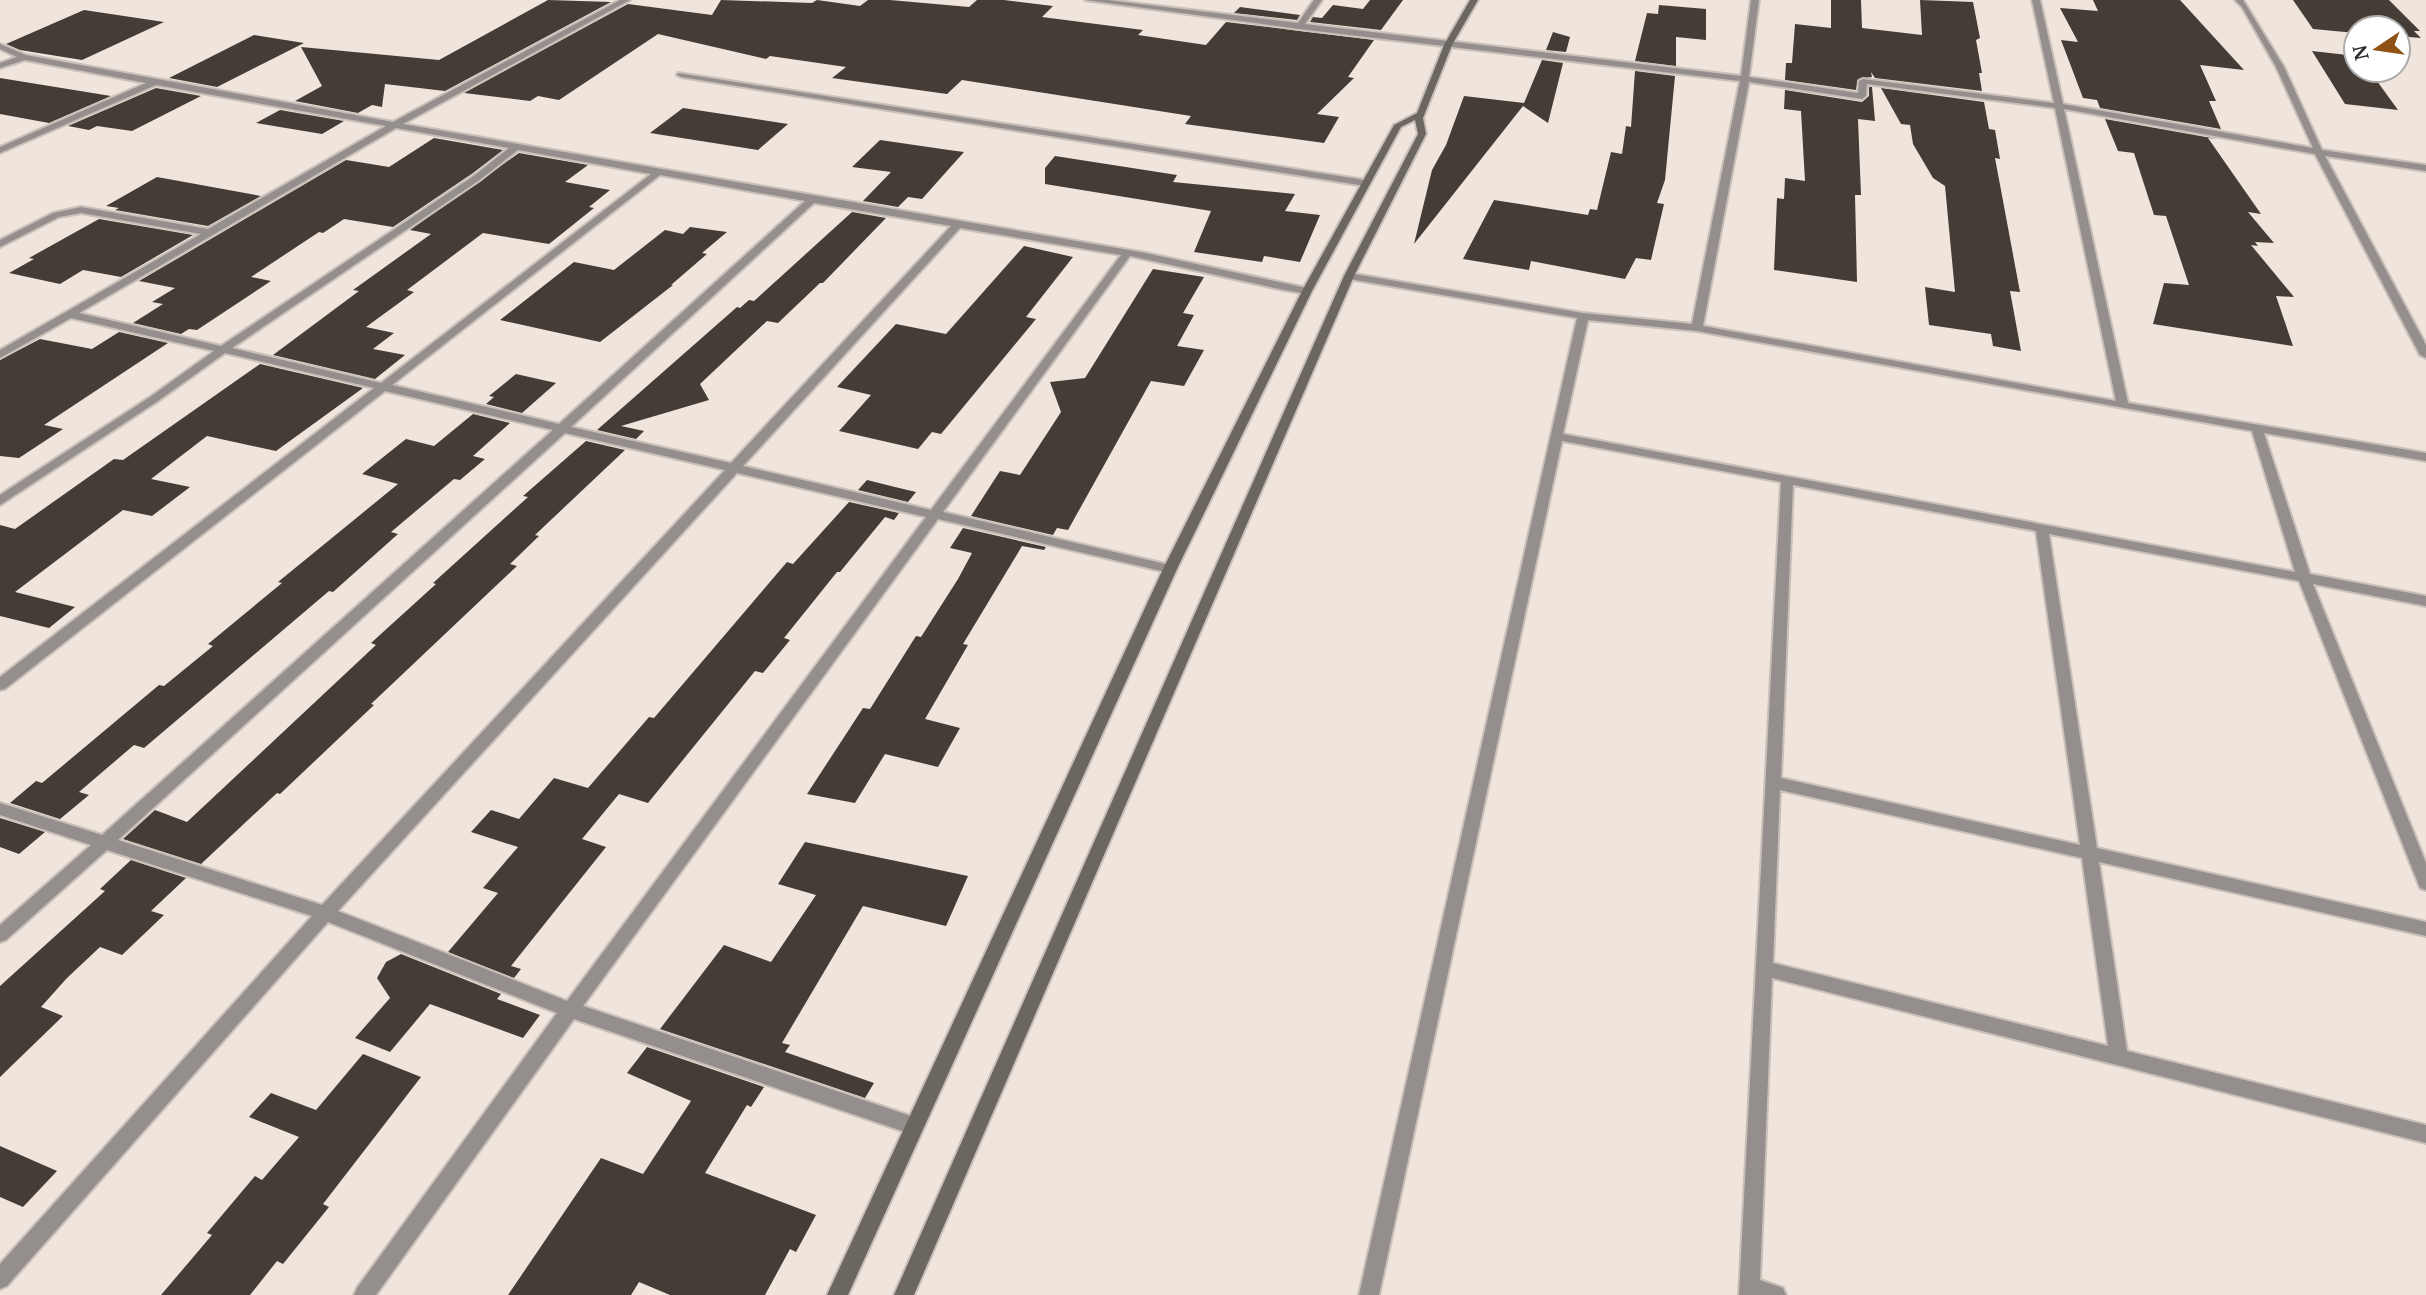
<svg xmlns="http://www.w3.org/2000/svg" width="2426" height="1295" viewBox="0 0 2426 1295" font-family="'Noto Serif',serif">
	<rect width="100%" height="100%" fill="#efe5dd"/>
	<g fill="#443c35">
		<path d="M548,0L611,2L445,91L385,84L382,107L372,105L358,113L295,101L322,86L301,47L439,60Z"/>
		<path d="M721,0L812,3L817,0L860,6L868,0H890L969,7L977,0H1004L1053,6L1042,17L1143,30L1138,35L1206,45L1226,22L1374,40L1348,77L1354,78L1317,114L1339,117L1324,143L1185,124L1191,116L962,80L947,94L832,78L846,67L770,56L766,59L658,34L559,100L538,96L530,101L464,93L628,4L712,15Z"/>
		<path d="M1370,0H1403L1381,30L1310,22L1313,17L1322,18L1333,5L1363,9Z"/>
		<path d="M1831,0H1861L1862,28L1922,35L1920,0L1973,2L1980,38L1976,40L1982,73H1979L1982,91L1875,78L1871,72L1872,77L1858,79L1856,90L1785,80L1786,63H1792L1795,24L1831,28Z"/>
		<path d="M2093,0H2180L2244,70L2200,65L2216,101H2209L2221,129L2100,108L2097,100L2083,98L2061,40L2078,42L2060,8L2098,11Z"/>
		<path d="M2293,0H2389L2420,31H2414L2421,38L2398,36V28H2356V33L2313,29Z"/>
		<path d="M1659,5L1706,9V40L1676,37V66L1635,61L1647,13L1658,14Z"/>
		<path d="M1240,7L1300,15L1297,20L1234,13Z"/>
		<path d="M84,10L164,22L82,60L20,50L6,44Z"/>
		<path d="M1553,32L1570,37L1566,52L1546,50Z"/>
		<path d="M254,35L304,43L217,87L169,78Z"/>
		<path d="M2312,51L2356,56V70H2369L2398,110L2345,104Z"/>
		<path d="M1542,60L1563,63L1548,123L1523,106L1414,244L1432,170L1446,145L1464,96L1524,103Z"/>
		<path d="M1635,71L1675,76L1665,180L1657,203L1664,204L1651,260L1636,258L1625,279L1531,261L1529,270L1463,259L1494,200L1588,215L1590,209L1597,210L1611,152L1622,154L1626,126L1631,127Z"/>
		<path d="M0,78L111,96L49,123L0,114Z"/>
		<path d="M1869,87H1872L1875,121L1858,119L1861,195H1855L1857,282L1774,270L1777,198L1784,199L1785,178L1805,181L1801,111L1784,109L1785,90L1862,102L1869,96Z"/>
		<path d="M156,88L201,96L132,131L97,126L89,130L68,126Z"/>
		<path d="M1881,88L1984,102L1989,129L1995,130L2000,159L1995,158L2020,292L2010,291L2021,351L1993,346L1991,334L1929,325L1925,287L1955,292L1945,186L1933,178L1913,144L1910,125L1901,124Z"/>
		<path d="M683,108L788,124L758,150L650,133Z"/>
		<path d="M280,110L344,121L322,134L256,123Z"/>
		<path d="M2105,119L2217,139L2208,138L2261,214L2248,212L2274,243L2255,242L2258,246L2251,245L2294,297L2276,296L2293,346L2153,324L2164,283L2189,285L2166,216L2154,215L2134,153L2118,151Z"/>
		<path d="M434,138L503,150L473,173L393,227L344,219L323,233L319,232L251,277L271,281L197,330L189,329L181,334L133,323L163,304L152,302L175,288L139,281L346,160L389,167Z"/>
		<path d="M880,140L949,150L964,152L922,199L908,197L898,207L863,201L891,172L852,167Z"/>
		<path d="M519,153L588,165L565,182L610,190L589,207L594,208L549,244L483,233L407,290L414,292L366,327L394,333L373,349L405,355L375,379L273,355L359,291L353,290L431,234L410,230Z"/>
		<path d="M1055,156L1177,175L1173,182L1295,194L1285,211L1320,215L1300,262L1264,256L1262,262L1194,252L1211,211L1045,184V168Z"/>
		<path d="M157,177L261,196L208,226L115,210L119,208L106,206Z"/>
		<path d="M852,212L886,218L823,283H820L778,323L767,321L700,384L709,400L621,426L644,431L636,439L597,430L737,307L740,308L749,300L754,301Z"/>
		<path d="M99,219L193,235L121,277L83,270L60,284L9,273L34,259L29,258Z"/>
		<path d="M690,227L727,232L702,253L707,254L671,285H673L600,342L500,320L574,262L614,270L665,230L683,234Z"/>
		<path d="M1024,246L1073,257L1026,317L1036,319L941,434L932,432L918,449L839,431L871,395L837,387L896,324L946,334Z"/>
		<path d="M1153,269L1204,277L1183,313L1194,315L1177,346L1204,350L1184,386L1151,381L1068,530L1057,528L1053,535L971,516L1000,471L1020,475L1061,412L1050,382L1085,378Z"/>
		<path d="M119,332L168,343L44,425L63,429L19,458L0,456V360L40,339L92,349Z"/>
		<path d="M260,364L363,388L276,451L207,436L151,479L190,487L152,516L123,510L15,592L75,607L49,628L0,616V525L15,529L114,459L123,460Z"/>
		<path d="M516,374L556,383L522,413L486,404L494,397L489,396Z"/>
		<path d="M473,414L510,423L473,456L485,459L460,480L454,479L391,532L398,534L333,592L329,591L144,748L134,745L79,792L89,795L60,819L10,803L36,781L42,783L159,685L164,686L213,646L208,644L282,583L278,582L398,484L362,474L406,439L434,446Z"/>
		<path d="M586,441L625,450L535,535L539,536L510,564L517,566L371,704L374,705L280,794L277,793L201,864L123,839L155,810L187,822L376,645L371,643L436,584L433,583L528,497L523,496Z"/>
		<path d="M867,480L895,487L916,492L908,502L858,490Z"/>
		<path d="M849,502L899,513L894,520L885,517L840,572H837L784,638L790,640L763,673L755,671L648,803L619,794L582,839L606,847L511,966L521,969L514,978L448,952L498,893L483,888L518,847L471,832L491,810L519,819L554,778L588,788L649,717L654,718L787,562L793,564Z"/>
		<path d="M963,528L1046,547L1044,550L1022,546L963,644L968,645L925,719L960,728L938,767L885,754L855,803L807,794L863,708L870,709L916,636L921,637L958,579L972,553L950,548Z"/>
		<path d="M0,818L45,832L19,854L0,847Z"/>
		<path d="M805,842L968,876L946,926L863,906L782,1043L790,1045L785,1052L874,1083L865,1098L660,1029L724,945L771,962L816,895L778,884Z"/>
		<path d="M131,860L186,878L151,911L164,915L122,955L100,947L67,978L41,1007L63,1016L0,1077V986L105,891L100,889Z"/>
		<path d="M401,954L501,994L497,999L540,1015L523,1038L430,1004L390,1052L355,1038L390,998L377,978L386,962Z"/>
		<path d="M647,1047L764,1087L751,1107L747,1105L705,1173L816,1215L796,1252L790,1249L765,1295H670L639,1282L631,1295H508L601,1158L643,1174L691,1101L627,1073Z"/>
		<path d="M363,1054L421,1077L323,1204L329,1207L283,1264L277,1261L250,1295H161L212,1235L207,1233L255,1176L262,1180L299,1137L249,1117L271,1093L316,1110Z"/>
		<path d="M0,1146L57,1171L23,1207L0,1197Z"/>
	</g>
	<g fill="none" stroke-linecap="round" stroke-linejoin="round">
		<g stroke="#c9c0b9" stroke-width="4">
			<g id="street">
				<path d="M620,0H630L403,124L1146,253L1307,288L1312,291L1307,294L1284,290L1130,256L943,512L1170,565L1177,569L1175,572L1170,573L938,519L583,1006L914,1117L921,1120L923,1126L921,1132L914,1135L574,1019L376,1295H354L357,1288L557,1013L328,922L7,1286L0,1289V1264L312,916L107,850L6,940L0,942V925L91,845L0,815V803L102,835L553,430L385,391L5,689L0,690V677L374,388L225,353L158,401L0,505V495L150,397L214,351L71,318L0,358V350L201,234L81,213L59,217L0,247V240L53,213L81,207L208,229L386,126L156,85L0,153V147L146,83L25,60L0,68V63L17,57L0,49V44L26,55L393,122ZM396,128L509,148L475,175L221,346L79,313ZM518,150L651,174L381,383L232,348L481,179ZM660,175L805,201L559,424L392,385ZM814,203L951,226L731,463L571,427ZM960,228L1121,255L931,510L743,466ZM565,433L725,470L322,905L118,840ZM737,473L926,517L567,1001L338,911Z"/>
				<path d="M1085,0H1108L1298,23L1314,0H1322L1305,24L1741,76L1751,0H1759L1749,77L1858,93L1859,81L1863,79L2054,103L2032,0H2040L2063,104L2313,148L2276,67L2242,7L2235,0H2243L2284,67L2322,150L2426,165V171L2325,156L2426,345V358L2420,355L2315,154L2064,109L2128,403L2426,453V461L2264,433L2310,574L2426,596V606L2313,584L2426,863V890L2420,888L2418,883L2299,581L2049,534L2097,848L2426,922V936L2099,862L2127,1051L2426,1125V1143L1772,978L1760,1280L1783,1288L1786,1295H1739L1781,482L1562,441L1379,1295H1359L1577,318L1349,279L1344,276L1349,273L1583,313L1692,324L1740,81L1299,29ZM1749,82L1862,99L1866,96L1867,84L2055,108L2116,401L1703,326ZM1588,320L1697,331L2252,431L2295,572L1563,434ZM1793,485L2036,531L2080,845L1781,778ZM1780,790L2082,858L2108,1046L1773,963Z"/>
				<path d="M678,73L1365,180L1370,183L1365,186L681,77L677,75Z"/>
			</g>
		</g>
		<g stroke="#c9c0b9" stroke-width="4">
			<path id="secondary" d="M1470,0H1478L1452,45L1423,118L1426,134L1354,276L914,1295H894L1344,276L1418,134L1415,120L1401,127L1312,291L1177,569L848,1295H827L1163,569L1302,291L1394,125L1417,113L1444,45Z"/>
		</g>
		<use href="#street" fill="#948f8c" fill-rule="evenodd"/>
		<use href="#secondary" fill="#6c6661" fill-rule="evenodd"/>
	</g>
	<g transform="translate(2377 49) rotate(257)"><circle r="33" fill="#ffffff" stroke="#acaba9" stroke-width="2"/>
	<path d="M0-5L12 26L0 18L-12 26Z" fill="#8f5214"/>
	<text y="-10" font-size="19" font-weight="bold" text-anchor="middle" fill="#302c29">N</text>
	</g>
</svg>
